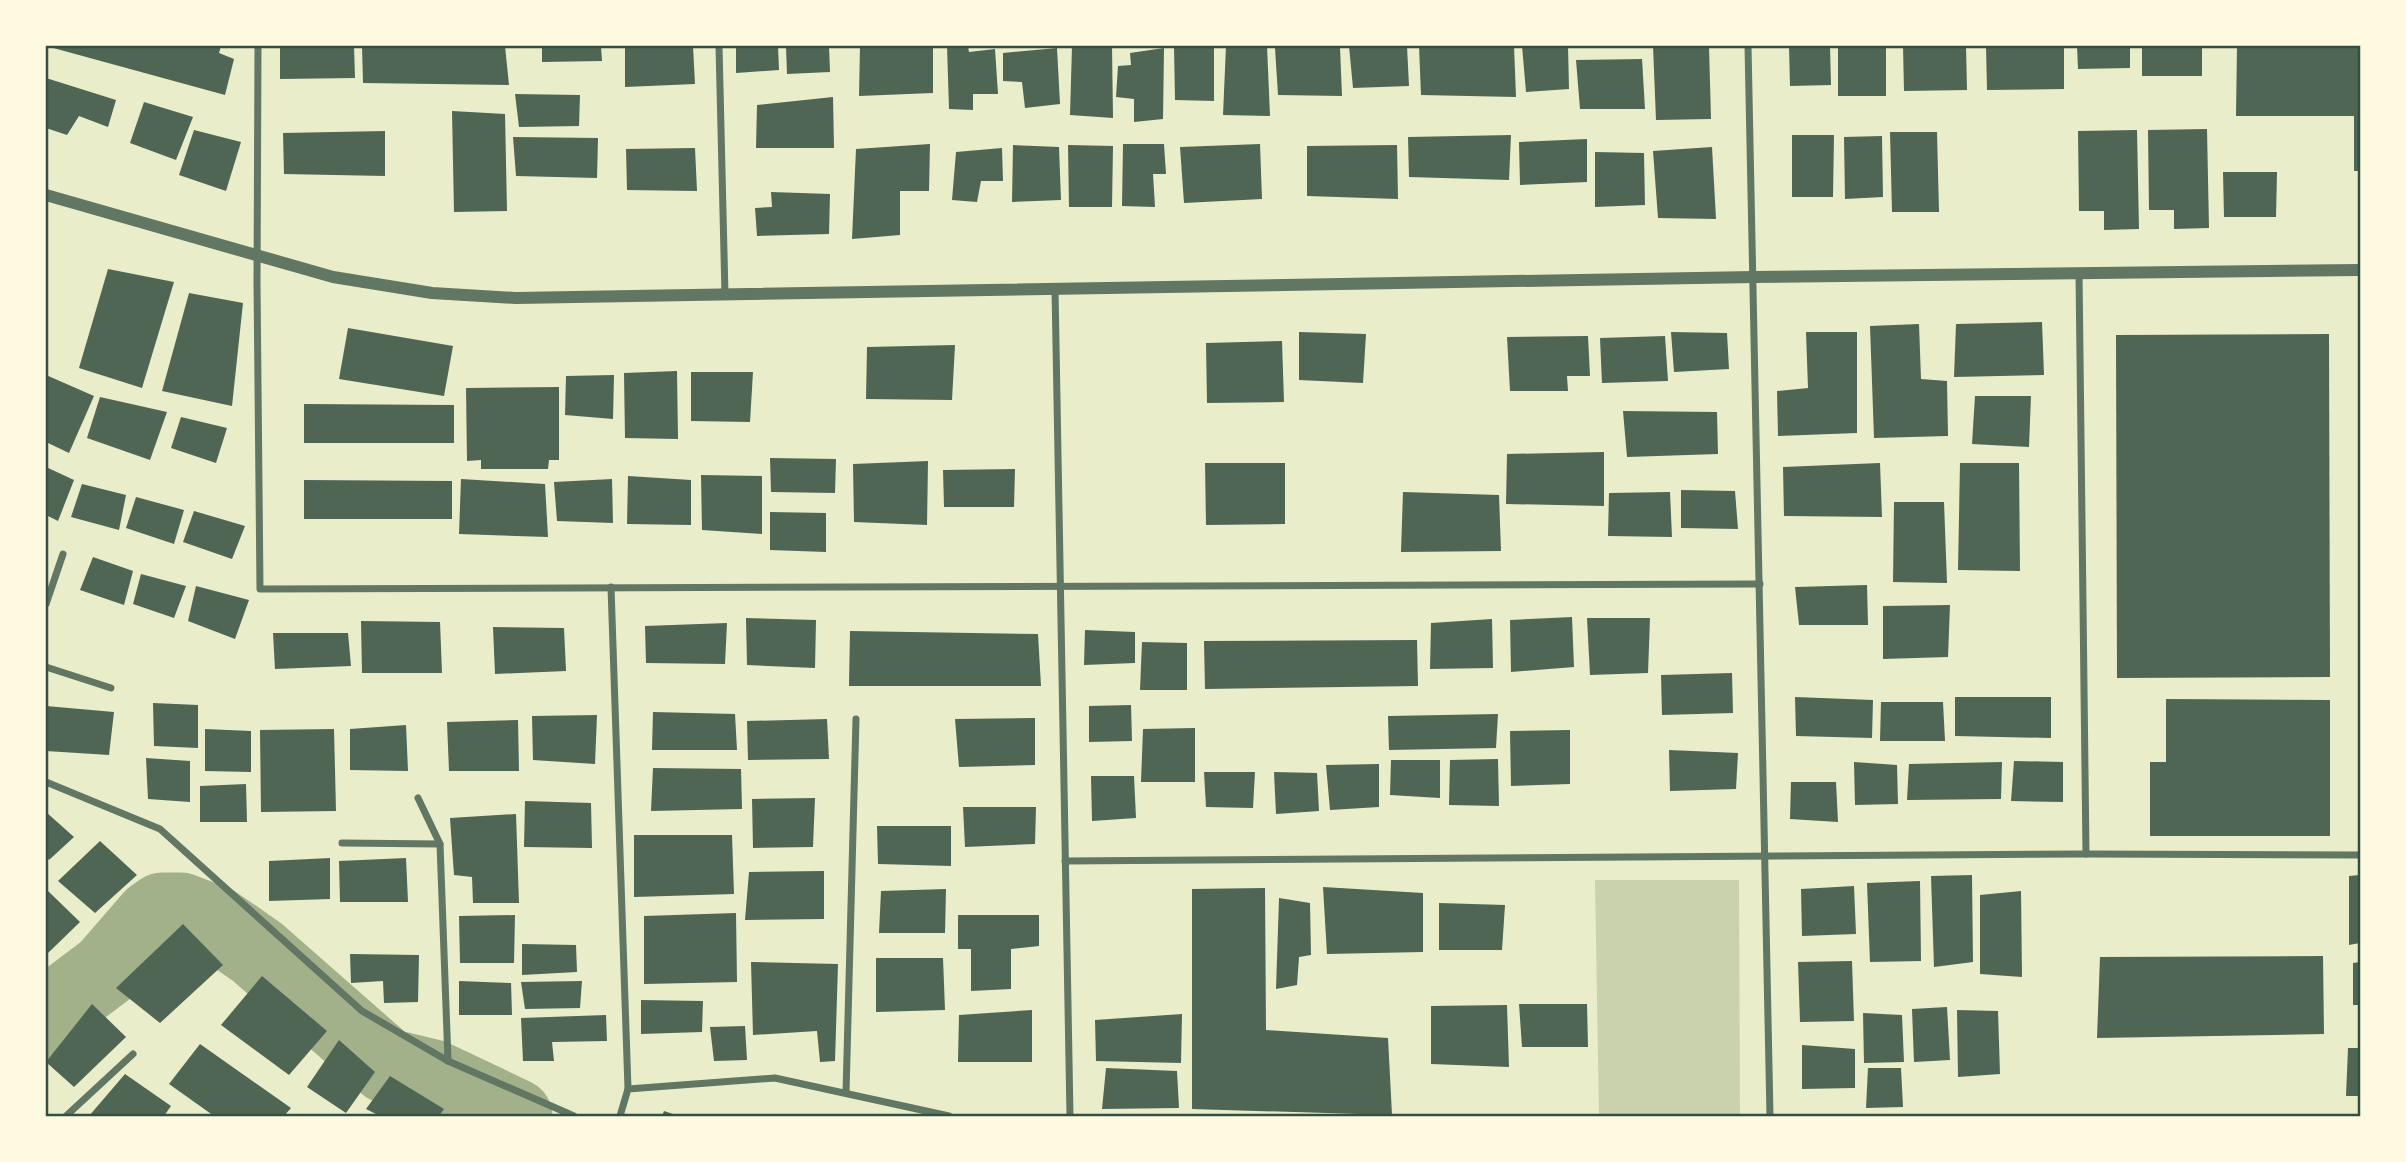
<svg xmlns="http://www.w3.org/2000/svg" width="2406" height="1162" viewBox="0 0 2406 1162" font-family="'Crimson Pro',serif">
	<rect width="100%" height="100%" fill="#e9edc9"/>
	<path fill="#cad2ad" d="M1595,880H1739L1740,1116H1599Z"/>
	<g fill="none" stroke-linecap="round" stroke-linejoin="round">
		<path stroke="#a3b18a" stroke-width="75" d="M46,1025L65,1001L106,970L152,917L162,910H181L215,923L257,952L387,1066L433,1077L515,1116"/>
	</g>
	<g fill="#4f6655">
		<path d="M46,46H221L219,53L234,59L225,95Z"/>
		<path d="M280,46H354L355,78L280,79Z"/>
		<path d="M362,46H505L509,85L363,83Z"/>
		<path d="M542,46H601L602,61L542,62Z"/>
		<path d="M625,46H693L695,84L625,87Z"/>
		<path d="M736,46H778L779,70L736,73Z"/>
		<path d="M786,46H829L830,72L787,74Z"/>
		<path d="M860,46H933V93L859,96Z"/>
		<path d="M947,46H968L969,52L995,49L998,94H973V110L949,109Z"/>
		<path d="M1072,46H1112L1113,118L1070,115Z"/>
		<path d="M1174,46H1214V101L1175,100Z"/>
		<path d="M1226,46H1267L1270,116L1223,115Z"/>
		<path d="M1349,46H1407L1409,86L1353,88Z"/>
		<path d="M1419,46H1514L1516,97L1421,95Z"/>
		<path d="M1522,46H1568L1569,89L1526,92Z"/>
		<path d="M1653,46H1709L1711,119L1656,120Z"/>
		<path d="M1789,46H1830L1831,85L1790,86Z"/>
		<rect x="1838" y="46" width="48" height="50"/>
		<path d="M1903,46H1966L1967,90L1904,91Z"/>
		<path d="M1986,46H2064V89L1987,90Z"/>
		<path d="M2077,46H2130V68L2078,69Z"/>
		<rect x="2142" y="46" width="60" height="30"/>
		<path d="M2237,46H2360V171H2354V116H2236Z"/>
		<path d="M1340,47L1342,96L1278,95L1275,48Z"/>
		<path d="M1057,48L1060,104L1025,108L1022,82L1003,81V53Z"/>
		<path d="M1164,48L1163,119L1134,122V99L1116,97L1118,66L1131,65L1130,53Z"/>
		<path d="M1642,59L1645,109H1580L1576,60Z"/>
		<path d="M46,78L116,100L108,127L79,116L67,135L46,128Z"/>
		<path d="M515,94L580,95L579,126L519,127Z"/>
		<path d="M833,97L834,148H756L757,105Z"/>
		<path d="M144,102L193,117L176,160L130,143Z"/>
		<path d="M452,111L505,114L507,211L454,212Z"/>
		<path d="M2207,129L2209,228L2174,229V210H2149L2148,130Z"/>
		<path d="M194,130L241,142L226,191L179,175Z"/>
		<path d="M2137,130L2139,229L2104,230V211H2079L2078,131Z"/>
		<path d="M385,131V176L284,174L283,133Z"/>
		<path d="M1890,132H1937L1939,212H1892Z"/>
		<path d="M1511,135L1509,180L1409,177L1408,137Z"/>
		<path d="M1792,135H1834L1833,197H1792Z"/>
		<path d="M1882,136L1883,197L1845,199L1844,137Z"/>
		<path d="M513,137L598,138L597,178L516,176Z"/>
		<path d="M1587,139V182L1520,185L1519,142Z"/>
		<path d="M930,144L929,191H900V235L852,239L856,149Z"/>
		<path d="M1123,144H1164L1166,174H1153L1155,207L1122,206Z"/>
		<path d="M1260,144L1262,199L1184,203L1180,147Z"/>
		<path d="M1013,145L1059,147L1061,200L1012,202Z"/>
		<path d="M1068,145L1113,146L1112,207H1069Z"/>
		<path d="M1397,145L1398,199L1307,196V146Z"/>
		<path d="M1712,147L1716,219L1658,218L1653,151Z"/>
		<path d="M695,148L697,191L627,190L626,149Z"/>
		<path d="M1002,148L1003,181H981L977,202L952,200L956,152Z"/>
		<path d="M1595,152L1644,153L1645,205L1595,207Z"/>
		<path d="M2223,172H2277L2276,217H2224Z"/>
		<path d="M771,192L830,194L829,234L757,236L755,208L772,207Z"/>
		<path d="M108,269L174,282L142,388L79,368Z"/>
		<path d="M189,293L243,303L232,406L162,391Z"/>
		<path d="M2042,322L2044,375L1954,377L1956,324Z"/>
		<path d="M1919,324L1921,379L1947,381L1948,436L1874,438L1870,326Z"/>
		<path d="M348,328L453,346L444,396L339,379Z"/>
		<path d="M1299,332L1366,334L1363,383L1299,380Z"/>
		<path d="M1671,332L1727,333L1729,369L1674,372Z"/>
		<path d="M1806,332H1857V433L1778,436L1777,391L1808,388Z"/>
		<path d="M2329,334L2330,677L2117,678L2116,335Z"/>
		<path d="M1588,336L1590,376H1567L1568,391H1510L1507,337Z"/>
		<path d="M1665,336L1668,381L1602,383L1600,338Z"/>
		<path d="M1282,341L1284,402L1207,403L1206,343Z"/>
		<path d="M955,345L952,400L866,399L867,347Z"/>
		<path d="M677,371L678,439L625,438L624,373Z"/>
		<path d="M691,372H753L750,422L691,421Z"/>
		<path d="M46,375L94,396L69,453L46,442Z"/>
		<path d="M614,375L613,419L565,415L566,376Z"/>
		<path d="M559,387V460H549L548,469H481V460L467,461L466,388Z"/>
		<path d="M1975,396H2031L2029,447L1972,444Z"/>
		<path d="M100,397L167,412L150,460L87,438Z"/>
		<path d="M304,404L454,405V443H304Z"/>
		<path d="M1623,411L1717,412L1718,454L1627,457Z"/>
		<path d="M181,417L227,428L216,463L171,448Z"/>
		<path d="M1604,452V506L1506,504L1507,454Z"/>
		<path d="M770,458L836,459L835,493L771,492Z"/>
		<path d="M928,461L927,525L854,522L853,464Z"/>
		<path d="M1205,463H1285V524L1206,525Z"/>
		<path d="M1880,463L1882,517L1784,516L1783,467Z"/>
		<path d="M1960,463H2019L2020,571L1958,570Z"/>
		<path d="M46,467L74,480L58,521L46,515Z"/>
		<path d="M1015,469L1014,507H944L943,470Z"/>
		<path d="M701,475L762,476V534L702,530Z"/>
		<path d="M628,476L691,480V525L627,524Z"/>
		<path d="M461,479L545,484L548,537L459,534Z"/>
		<path d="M612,479L613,523L557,521L554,482Z"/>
		<path d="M304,480L452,481V519H304Z"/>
		<path d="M82,484L126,495L119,530L71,517Z"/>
		<path d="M1681,490L1735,491L1738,529L1681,528Z"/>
		<path d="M1403,492L1499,495L1501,551L1401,552Z"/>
		<path d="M1670,492L1672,537L1608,536L1609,493Z"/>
		<path d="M136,497L184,510L174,544L126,528Z"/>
		<path d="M1894,502H1944L1947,583L1893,582Z"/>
		<path d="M194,511L245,526L232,559L183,542Z"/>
		<path d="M770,512L826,513V552L770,550Z"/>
		<path d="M93,557L133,571L124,605L80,590Z"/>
		<path d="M141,574L186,586L174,618L133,604Z"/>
		<path d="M1867,585L1868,625H1799L1795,587Z"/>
		<path d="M196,586L249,600L235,639L188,621Z"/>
		<path d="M1950,605L1948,657L1883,659V606Z"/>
		<path d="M1572,617L1574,667L1511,672L1510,620Z"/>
		<path d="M746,618L816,620L815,668L747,665Z"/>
		<path d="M1587,618H1650L1648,673L1590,675Z"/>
		<path d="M1492,619L1493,668L1430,669L1431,623Z"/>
		<path d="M361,621L440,622L442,673H362Z"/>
		<path d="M727,623L725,664L646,663L645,626Z"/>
		<path d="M493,627L564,628L566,671L495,674Z"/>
		<path d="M1085,630L1135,632V663L1084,665Z"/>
		<path d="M850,631L1038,634L1041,686H849Z"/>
		<path d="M273,633H348L351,666L275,669Z"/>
		<path d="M1417,640L1418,686L1205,689L1204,641Z"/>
		<path d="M1142,642L1187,643V690H1140Z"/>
		<path d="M1732,673L1733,713L1662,715L1661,675Z"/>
		<path d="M1795,697L1873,700L1872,738L1796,736Z"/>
		<path d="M1955,697H2051V738L1955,736Z"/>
		<path d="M2166,699L2330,700V836H2150V762H2166Z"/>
		<path d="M1881,702H1943L1945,741H1880Z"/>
		<path d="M153,703L198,705V748L154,746Z"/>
		<path d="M1131,705L1132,741L1089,742V706Z"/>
		<path d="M46,706L114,712L109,755L46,751Z"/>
		<path d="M653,712L735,714L737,750H652Z"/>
		<path d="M1498,714L1496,748L1389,750L1388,716Z"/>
		<path d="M597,715L595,764L533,760L532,716Z"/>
		<path d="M1035,718V765L959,767L955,719Z"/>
		<path d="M827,719L829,759L748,760L747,721Z"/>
		<path d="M518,720L519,771H449L447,722Z"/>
		<path d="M406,725L408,771L350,770V729Z"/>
		<path d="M1195,728V782H1141L1143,729Z"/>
		<path d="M205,729L251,731V772L205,771Z"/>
		<path d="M334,729L336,811L261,812L260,730Z"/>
		<path d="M1570,730V784L1511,786L1510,731Z"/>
		<path d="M1669,750L1738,753L1736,789L1670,791Z"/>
		<path d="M146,758L190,761V802L148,799Z"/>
		<path d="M1498,759L1499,806L1449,805L1450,760Z"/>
		<path d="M1391,760H1440V798L1390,795Z"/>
		<path d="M2014,761L2063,762V802L2011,801Z"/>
		<path d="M1854,762L1897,765L1898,804L1855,805Z"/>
		<path d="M2002,762L2001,799L1907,800L1909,764Z"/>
		<path d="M1379,764V807L1330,810L1326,765Z"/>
		<path d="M653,768L741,769L742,809L651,811Z"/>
		<path d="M1204,772H1255L1253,808L1206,807Z"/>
		<path d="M1274,772L1317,773L1319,811L1276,814Z"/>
		<path d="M1091,776H1134L1136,818L1092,821Z"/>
		<path d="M1791,782H1836L1838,822L1790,819Z"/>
		<path d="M246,784L247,822H200V786Z"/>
		<path d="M815,798L813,847L753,848L752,799Z"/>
		<path d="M525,801L591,803L592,848L524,847Z"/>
		<path d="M963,807H1036L1035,844L965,847Z"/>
		<path d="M46,812L74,837L49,860L46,855Z"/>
		<path d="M516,814L519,903H473L472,877L454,875L450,818Z"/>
		<path d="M877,826H951V866L878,864Z"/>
		<path d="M634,835H732L734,894L634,897Z"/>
		<path d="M100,841L137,875L95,913L58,881Z"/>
		<path d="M330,858V899L269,901V861Z"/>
		<path d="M406,858L408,902H340L339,861Z"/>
		<path d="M824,871V919L745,920L749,872Z"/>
		<path d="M1972,875L1973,962L1934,967L1931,876Z"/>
		<path d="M2360,875V943L2349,945V876Z"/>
		<path d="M1920,881L1921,961L1870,962L1867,883Z"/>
		<path d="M1854,886L1856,934L1802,936L1801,889Z"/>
		<path d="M1323,887L1423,893V952L1327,954Z"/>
		<path d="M1265,888L1266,1030L1388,1038L1392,1115L1192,1109V889Z"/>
		<path d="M46,889L80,922L46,955Z"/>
		<path d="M946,889L945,933H879L881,891Z"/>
		<path d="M2021,891L2022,977L1980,974V895Z"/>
		<path d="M1279,898L1310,903L1311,955L1299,957L1297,985L1276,989Z"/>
		<path d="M1439,903L1505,905L1502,950H1439Z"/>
		<path d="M736,913L737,982L644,984V916Z"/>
		<path d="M515,915L514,963H460L459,916Z"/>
		<path d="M958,915H1039V946L1011,949V989L971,991V949H958Z"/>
		<path d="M183,924L223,965L160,1023L116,988Z"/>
		<path d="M522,944L576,945L577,972L522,975Z"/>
		<path d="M350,954L419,955L418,1002L384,1003L383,981L351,983Z"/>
		<path d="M2323,956L2324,1034L2097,1038L2100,957Z"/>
		<path d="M876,958H943L945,1010L876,1012Z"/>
		<path d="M1852,961L1854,1021L1800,1022L1798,962Z"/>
		<path d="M751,962L838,964L835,1061L820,1062L817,1031L753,1035Z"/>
		<path d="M2360,962V1005H2353V963Z"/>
		<path d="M262,976L327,1031L289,1075L221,1025Z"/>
		<path d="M459,981L511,983L512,1015H459Z"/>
		<path d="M582,981L580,1008L525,1009L521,982Z"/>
		<path d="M641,1000L703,1001L702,1032L641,1034Z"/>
		<path d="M92,1004L126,1037L74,1087L46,1062Z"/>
		<path d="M1519,1004H1587L1588,1047H1522Z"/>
		<path d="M1507,1005L1509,1067L1431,1064V1006Z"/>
		<path d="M1947,1007L1950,1060L1914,1062L1912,1009Z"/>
		<path d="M1032,1010V1062H958L959,1015Z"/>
		<path d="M1957,1010L1998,1011L2000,1074L1958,1077Z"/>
		<path d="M1863,1013L1902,1015L1904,1062L1864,1063Z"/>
		<path d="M1182,1014L1181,1063L1096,1061L1095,1020Z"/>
		<path d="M606,1015L607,1041L552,1042L554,1061H523L521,1018Z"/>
		<path d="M745,1026L747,1060L714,1061L710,1027Z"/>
		<path d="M339,1040L375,1072L346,1113L307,1087Z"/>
		<path d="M200,1044L291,1108L284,1116H214L169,1084Z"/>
		<path d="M1802,1045L1855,1049V1088L1802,1089Z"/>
		<path d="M2348,1048H2360V1096H2346Z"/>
		<path d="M1106,1068L1177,1071L1179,1108L1102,1109Z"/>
		<path d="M1868,1068H1901L1903,1107L1866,1108Z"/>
		<path d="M125,1074L171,1106L164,1116H89Z"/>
		<path d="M390,1076L444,1109L439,1116H380L366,1109Z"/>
		<path d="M664,1111L679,1116H662Z"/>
	</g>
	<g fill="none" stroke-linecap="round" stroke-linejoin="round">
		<g stroke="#617663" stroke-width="7">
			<path d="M258,46L257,282L260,589L1760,584"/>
			<path d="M719,46L725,295"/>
			<path d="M1748,46L1770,1116"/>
			<path d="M2079,273L2086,854"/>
			<path d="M1055,289L1070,1116"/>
			<path d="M611,587L628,1089"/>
			<path d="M46,604L63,554"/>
			<path d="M46,667L111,688"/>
			<path d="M46,782L160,829L362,1011L448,1061L574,1116"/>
			<path d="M418,798L440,844L448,1061"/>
			<path d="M342,843L440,844"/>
			<path d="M1065,861L2086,854L2360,855"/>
			<path d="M846,1093L856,719"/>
			<path d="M66,1116L133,1054"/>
			<path d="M620,1116L628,1089L775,1078L949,1116"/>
		</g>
		<path stroke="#617663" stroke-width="12" d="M46,195L333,277L432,293L516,298L1754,277L2360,270"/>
	</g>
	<rect width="2406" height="1162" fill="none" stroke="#fefae0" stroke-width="94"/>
	<rect x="47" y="47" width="2312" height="1068" fill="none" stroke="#344e41" stroke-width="2.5"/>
</svg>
